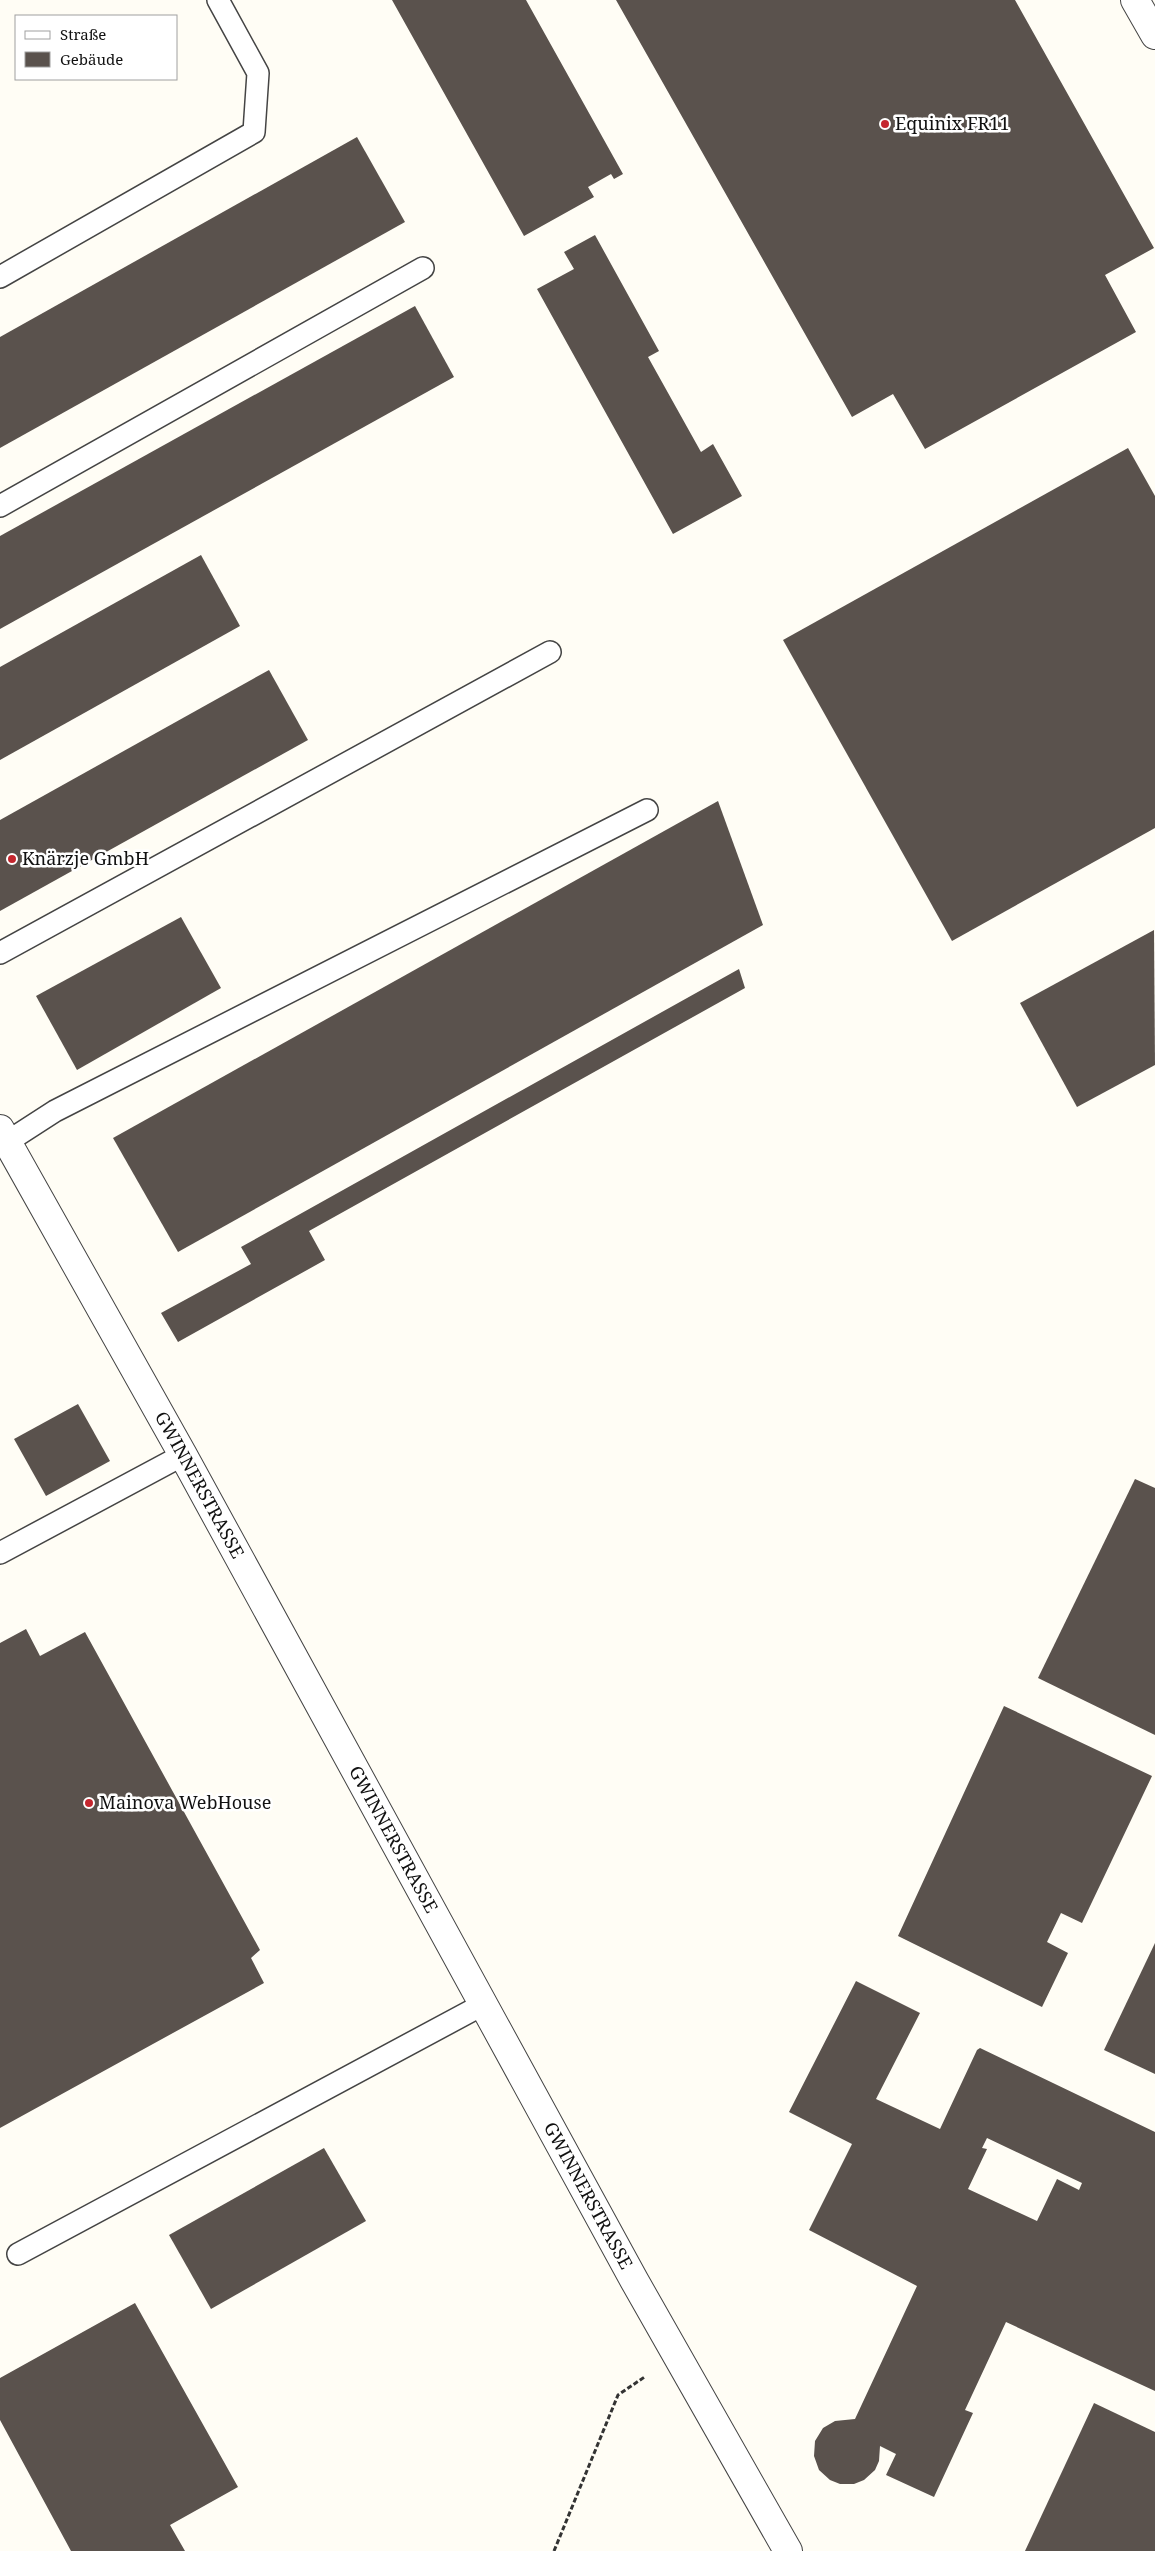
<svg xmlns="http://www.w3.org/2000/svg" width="1155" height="2551" viewBox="0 0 1155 2551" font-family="'Noto Serif',serif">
	<rect width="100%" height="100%" fill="#fffdf5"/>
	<g fill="#5a524d" fill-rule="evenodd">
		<path d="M392,0H526L623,174L614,179L611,174L588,187L594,197L524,236Z"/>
		<path d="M616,0H1015L1154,248L1105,275L1136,332L925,449L893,394L852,417Z"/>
		<path d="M357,137L405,222L0,448V337Z"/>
		<path d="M595,235L659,351L648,357L701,452L713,444L742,496L673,534L537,289L574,269L564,252Z"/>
		<path d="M415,306L454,377L0,629V536Z"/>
		<path d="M1128,448L1155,496V828L952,941L783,640Z"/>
		<path d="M201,555L240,626L0,760V667Z"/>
		<path d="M269,670L308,740L0,911V820Z"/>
		<path d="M718,801L763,925L178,1252L113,1138Z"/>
		<path d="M181,917L221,988L77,1070L36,996Z"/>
		<path d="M1154,930L1155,1065L1077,1107L1020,1003Z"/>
		<path d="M739,969L745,988L309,1231L325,1260L178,1342L161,1313L251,1264L241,1247Z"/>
		<path d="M78,1404L110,1461L46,1496L14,1439Z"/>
		<path d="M1135,1479L1155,1488V1735L1038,1678Z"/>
		<path d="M26,1629L40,1656L85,1632L260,1950L251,1958L264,1983L0,2128V1643Z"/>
		<path d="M1004,1706L1152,1776L1082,1923L1061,1913L1047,1942L1068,1953L1042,2007L898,1936Z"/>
		<path d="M1155,1943V2074L1104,2050Z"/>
		<path d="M856,1981L920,2013L876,2099L940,2129L977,2050L980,2048L1155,2132V2391L1006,2322L965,2410L973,2413L934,2497L886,2475L896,2454L880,2446L879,2461L875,2470L864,2480L854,2484H840L830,2480L819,2470L814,2456L815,2441L823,2428L835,2421L855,2419L917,2286L809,2230L852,2144L789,2112ZM987,2138L1082,2183L1079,2190L1057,2179L1037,2221L968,2189L987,2149L982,2148Z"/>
		<path d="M324,2148L366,2221L211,2309L169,2235Z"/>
		<path d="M135,2303L238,2487L170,2525L185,2551H71L0,2420V2378Z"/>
		<path d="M1094,2403L1155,2432V2551H1025Z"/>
	</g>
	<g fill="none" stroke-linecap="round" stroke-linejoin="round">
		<g stroke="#444" stroke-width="24">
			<g id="lane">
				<path d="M0,277L254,132L258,73L218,0"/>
				<path d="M0,506L423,268"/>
				<path d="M0,953L550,652"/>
				<path d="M7,1142L55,1111L647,810"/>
				<path d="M0,1553L183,1455"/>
				<path d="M18,2254L482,2005"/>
			</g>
		</g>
		<g stroke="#444" stroke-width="30">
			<g id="street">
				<path d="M1135,0L1155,35"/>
				<path id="s1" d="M0,1129L183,1455L634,2280L788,2551"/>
			</g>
		</g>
		<path stroke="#333" stroke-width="3" stroke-dasharray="5 2.5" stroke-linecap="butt" d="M554,2551L618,2395L646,2376"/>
		<use href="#lane" stroke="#fff" stroke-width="21"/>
		<use href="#street" stroke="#fff" stroke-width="28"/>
	</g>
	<g fill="#c4262e" stroke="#fff" stroke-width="2">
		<circle cx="885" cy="124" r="5"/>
		<circle cx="12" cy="859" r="5"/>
		<circle cx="89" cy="1803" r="5"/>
	</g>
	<g text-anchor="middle" stroke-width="5" stroke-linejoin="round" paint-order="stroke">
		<g font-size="18" fill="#111" stroke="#fff" text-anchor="start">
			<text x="895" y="130">Equinix FR11</text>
			<text x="22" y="865">Knärzje GmbH</text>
			<text x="99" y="1809">Mainova WebHouse</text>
		</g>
		<g font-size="18" fill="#111" stroke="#fff">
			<text dy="6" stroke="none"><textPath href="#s1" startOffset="408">GWINNERSTRASSE</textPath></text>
			<text dy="6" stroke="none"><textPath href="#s1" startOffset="812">GWINNERSTRASSE</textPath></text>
			<text dy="6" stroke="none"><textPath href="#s1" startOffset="1218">GWINNERSTRASSE</textPath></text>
		</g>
	</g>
	<rect x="15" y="15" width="162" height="65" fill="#ffffff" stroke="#a0a0a0"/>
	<rect x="25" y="31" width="25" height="8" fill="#ffffff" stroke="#a0a0a0"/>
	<text x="60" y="40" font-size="15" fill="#111111">Straße</text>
	<rect x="25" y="52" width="25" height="15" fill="#5a524d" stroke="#a0a0a0"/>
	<text x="60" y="65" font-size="15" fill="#111111">Gebäude</text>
</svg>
